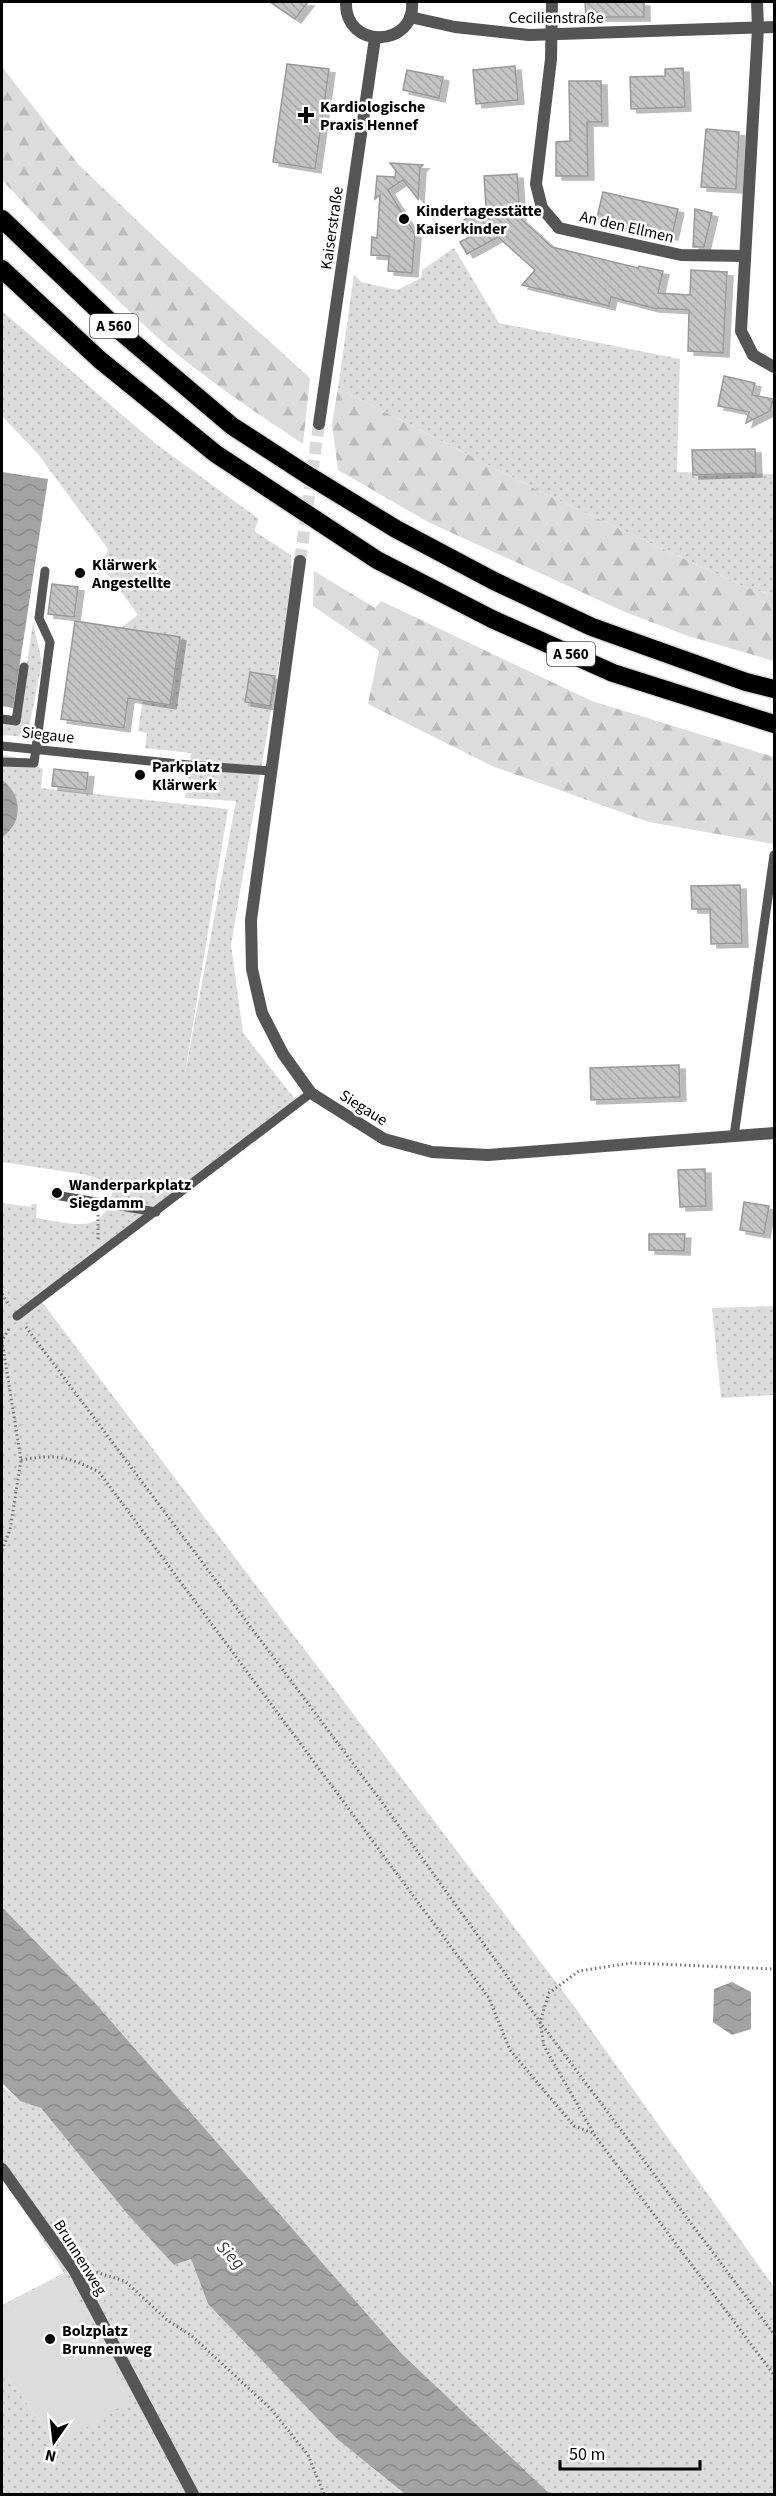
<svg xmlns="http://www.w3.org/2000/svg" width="776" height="2496" viewBox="0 0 776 2496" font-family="'Source Sans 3',sans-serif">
	<defs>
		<pattern id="grass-dots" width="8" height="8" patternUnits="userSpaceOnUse" patternTransform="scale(1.5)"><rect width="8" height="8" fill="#dcdcdc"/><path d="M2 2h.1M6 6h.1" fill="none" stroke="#bbb" stroke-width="1.8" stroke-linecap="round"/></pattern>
		<pattern id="forest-firs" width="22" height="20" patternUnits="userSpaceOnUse" patternTransform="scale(1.5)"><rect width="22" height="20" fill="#dcdcdc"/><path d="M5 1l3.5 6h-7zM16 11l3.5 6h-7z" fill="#bbb"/></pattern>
		<pattern id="water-waves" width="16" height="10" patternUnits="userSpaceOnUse" patternTransform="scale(1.5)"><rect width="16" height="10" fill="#a3a3a3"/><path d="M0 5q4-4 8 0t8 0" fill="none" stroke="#8b8b8b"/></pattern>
		<pattern id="building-back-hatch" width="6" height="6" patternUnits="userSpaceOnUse" patternTransform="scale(1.5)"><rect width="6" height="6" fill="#c4c4c4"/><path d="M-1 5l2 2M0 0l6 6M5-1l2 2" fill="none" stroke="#a7a7a7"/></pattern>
		<filter id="shadow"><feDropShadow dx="6" dy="4" stdDeviation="0" flood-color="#0004"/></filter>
	</defs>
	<rect width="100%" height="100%" fill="#fff"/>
	<g fill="url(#grass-dots)">
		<path d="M454,248L499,323L680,359L677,472L774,474V595L745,587L543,493L338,388L354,274L361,282L397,290L421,278L422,270Z"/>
		<path d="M2,311L156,444L259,519L254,531L291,555L292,587L231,945L243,1033L298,1103L39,1298L574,2006L774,2287V2494H550L402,2354L96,2004L2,1907V1203L31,1207L32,1204H37L36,1218C77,1224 107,1238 114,1183L82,1174L2,1162V755L15,757L43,769L41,788L228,809L184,1079L236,801L185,798L191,753L145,748L147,733L138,731L143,701L170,704L180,637L121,628L138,615L103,567L108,549L38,454L2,416Z"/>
		<path d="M33,623L42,662L28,733L24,737L2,735V723L18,724Z"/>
		<path d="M774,1306V1395L721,1398L712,1308Z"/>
		<path d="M2,2086L20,2101L41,2108L129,2216L174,2265L191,2259L208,2304L336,2438L405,2494H2V2371L59,2445L64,2274L2,2308V2305L64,2273L2,2176Z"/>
	</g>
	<g fill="url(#forest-firs)">
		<path d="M2,67L79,165L170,252L310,378L303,444C256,413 209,381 166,345C108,294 55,236 2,180Z"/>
		<path d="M338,388L543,493L745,587L774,595V661L688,636L625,612L428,522L338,470L332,424Z"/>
		<path d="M314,571L375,608L381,601L592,701L774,757V844L649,822L492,766L368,704L379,651L313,606Z"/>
	</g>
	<path fill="#dcdcdc" d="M64,2274L131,2400L59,2445L2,2371V2308Z"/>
	<g fill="url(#water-waves)">
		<path d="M2,472L48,479L13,708L2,706Z"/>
		<path d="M2,780C22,794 24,823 2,837Z"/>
		<path d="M2,1907L96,2004L402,2354L550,2494H405L336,2438L208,2304L191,2259L174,2265L129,2216L41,2108L20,2101L2,2083Z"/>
		<path d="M732,1982L751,1992V2029L732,2035L713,2022L714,1989Z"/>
	</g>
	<g fill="url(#building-back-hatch)" stroke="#999" stroke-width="1.5" filter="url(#shadow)">
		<path d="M270,2H308L295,19Z"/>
		<path d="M585,2H644V17H586Z"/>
		<path d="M287,64L329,69L315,169L273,162Z"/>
		<path d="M515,66L518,100L476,104L473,70Z"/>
		<path d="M683,68L685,107L631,109L630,77L665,76V69Z"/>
		<path d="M407,70L443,77L439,98L403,90Z"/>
		<path d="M569,81H601L602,122H587L588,176H556V142L570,141Z"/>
		<path d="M706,129L739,132L736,189L701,187Z"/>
		<path d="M390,163L423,165L420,168L418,199L403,180L388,190L415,234L412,273L388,271L389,256L371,255L372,237L377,238L380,195L375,199L377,176L395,177L396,171Z"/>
		<path d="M517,174L520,218L552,247L638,268L639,266L663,271L658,293L690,295L691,270L727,272L723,353L688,351L689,310L653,308L611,297L609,306L522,285L535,270L498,237L467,254L460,242L473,235L464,220L486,208L484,176Z"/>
		<path d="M603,192L678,209L672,236L652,231V234L596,222Z"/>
		<path d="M695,209L712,213L704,247H693Z"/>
		<path d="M724,376L755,383L752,395L773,399L770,411L746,423L749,412L718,406Z"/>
		<path d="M755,449L756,473L693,475L692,450Z"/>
		<path d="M52,584L78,587L74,617L48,614Z"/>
		<path d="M75,621L180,637L170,705L128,698L124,728L61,719Z"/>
		<path d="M250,672L275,676L270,706L245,702Z"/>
		<path d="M54,769L88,773L86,790L52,786Z"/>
		<path d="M740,885L742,943L711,944L710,909H692L691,886Z"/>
		<path d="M679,1065L680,1097L591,1100L590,1068Z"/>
		<path d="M705,1169L706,1206L680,1207L678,1170Z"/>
		<path d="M744,1202L769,1206L764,1234L740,1230Z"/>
		<path d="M649,1234H685L684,1251L649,1250Z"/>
	</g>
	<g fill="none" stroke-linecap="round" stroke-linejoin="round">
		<path stroke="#d9d9d9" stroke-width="12" stroke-dasharray="12 6" stroke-linecap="butt" d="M300,561L319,424"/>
		<g stroke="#dbdbdb" stroke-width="21">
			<g id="motorway">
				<path d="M2,219L121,332L232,426L306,474L396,529L494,581L592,627L746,682L774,689"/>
				<path d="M2,269L100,360L216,454L377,560L492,619L613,673L774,724"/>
			</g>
		</g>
		<g stroke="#777" stroke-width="3" stroke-dasharray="1.5 3" stroke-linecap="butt">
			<path d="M98,1239V1215"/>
			<path d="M2,1294L9,1305"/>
			<path d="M26,1327L381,1801L540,2022L774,2334"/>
			<path d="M21,1460C56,1454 67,1456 99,1472L489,1998L510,2050L574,2126L593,2133L774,2375"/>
			<path d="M2,1550L10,1530L21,1460L2,1341L10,1327"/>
			<path d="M593,2132L544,2046L540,2022L549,1993L579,1971L631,1963L774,1969"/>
			<path d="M92,2271L125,2281L167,2320L192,2336L271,2409L308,2455L324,2494"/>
		</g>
		<g stroke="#555" stroke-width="9">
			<path d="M2,719L16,721L24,667"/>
			<path d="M2,746L189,765L271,771"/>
			<path d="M2,762L34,763L50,642L39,618L45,571"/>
			<path d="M734,1136L774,855"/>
			<path d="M55,1195L156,1212"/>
			<path d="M17,1316L311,1093"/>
		</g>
		<g stroke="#555" stroke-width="12">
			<path d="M346,2C344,50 416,48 412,2"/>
			<path d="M552,2L551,59L536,184L542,208L559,228L681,255L744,256"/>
			<path d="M757,2L758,28L741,331L753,355L774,367"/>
			<path d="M410,17L455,27L529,35L774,27"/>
			<path d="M319,424L375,38"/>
			<path d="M300,561L251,920L252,969L262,1013L283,1054L311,1093L384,1139L432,1152L488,1155L774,1133"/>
			<path d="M2,2169L74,2270L193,2494"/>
		</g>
		<use href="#motorway" stroke="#000" stroke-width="18"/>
	</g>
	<g fill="#000" stroke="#fff" stroke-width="2">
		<path d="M303 106h6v6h6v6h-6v6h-6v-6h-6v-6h6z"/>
		<circle cx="404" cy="219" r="6"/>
		<circle cx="80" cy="573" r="6"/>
		<circle cx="140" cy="775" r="6"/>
		<circle cx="57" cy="1193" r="6"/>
		<circle cx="50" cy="2339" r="6"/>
	</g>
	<g text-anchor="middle" stroke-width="5" stroke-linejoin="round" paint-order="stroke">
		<g fill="#fff" stroke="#4c4c4c" stroke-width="1.5">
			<rect x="90" y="314" width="48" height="24" rx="4.5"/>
			<rect x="547" y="642" width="48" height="24" rx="4.5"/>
		</g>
		<g font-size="15" font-weight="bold" fill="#000">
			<text x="114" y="331">A 560</text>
			<text x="571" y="659">A 560</text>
		</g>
		<g font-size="16" fill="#000" stroke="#fff">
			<text x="556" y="23">Cecilienstraße</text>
			<text transform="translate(627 226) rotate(13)" y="6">An den Ellmen</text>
			<text transform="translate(331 228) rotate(-82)" y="6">Kaiserstraße</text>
			<text transform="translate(48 734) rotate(6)" y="6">Siegaue</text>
			<text transform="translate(364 1107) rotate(32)" y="6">Siegaue</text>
			<text transform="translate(81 2257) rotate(58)" y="6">Brunnenweg</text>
		</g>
		<g font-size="16" font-weight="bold" fill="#000" stroke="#fff" text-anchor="start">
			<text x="320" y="112">Kardiologische<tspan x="320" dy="18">Praxis Hennef</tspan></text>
			<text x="416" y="216">Kindertagesstätte<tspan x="416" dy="18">Kaiserkinder</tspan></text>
			<text x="92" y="570">Klärwerk<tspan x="92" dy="18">Angestellte</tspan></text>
			<text x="152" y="772">Parkplatz<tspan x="152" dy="18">Klärwerk</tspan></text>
			<text x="69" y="1190">Wanderparkplatz<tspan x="69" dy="18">Siegdamm</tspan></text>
			<text x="62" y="2336">Bolzplatz<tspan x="62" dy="18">Brunnenweg</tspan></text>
		</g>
		<g font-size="18" font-style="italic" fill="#444" stroke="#fff">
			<text transform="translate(231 2255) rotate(45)" y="6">Sieg</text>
		</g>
	</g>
	<rect width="776" height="2496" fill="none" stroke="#000000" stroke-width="6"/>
	<g transform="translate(54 2442) rotate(194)" stroke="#ffffff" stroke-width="4.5" paint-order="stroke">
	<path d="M0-4.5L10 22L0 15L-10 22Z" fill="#000000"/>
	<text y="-9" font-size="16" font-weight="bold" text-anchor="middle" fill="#000000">N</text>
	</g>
	<path d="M560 2460v9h140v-9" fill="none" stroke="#000000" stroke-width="3"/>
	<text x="569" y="2460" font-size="18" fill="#000000" stroke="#ffffff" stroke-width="4.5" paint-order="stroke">50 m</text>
</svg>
